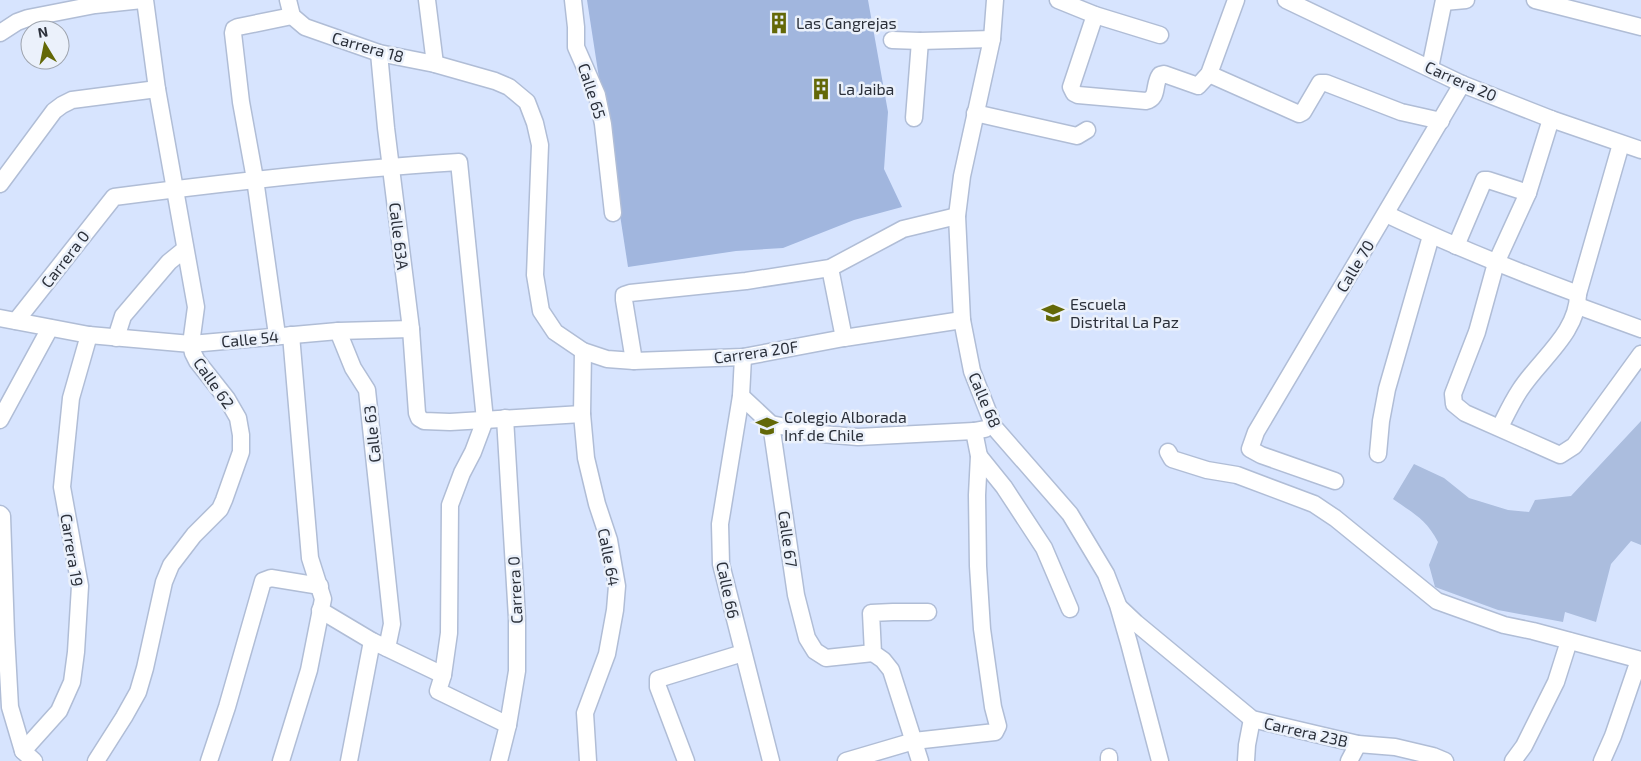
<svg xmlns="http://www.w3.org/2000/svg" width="1641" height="761" viewBox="0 0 1641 761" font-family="'Exo 2',sans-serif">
	<rect width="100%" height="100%" fill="#d7e4fe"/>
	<path fill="#abbdde" d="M1641,421V545L1631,541L1611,564L1596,622L1565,612L1563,622L1498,610L1435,587L1429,565L1438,542C1426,519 1414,514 1393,499L1414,464L1444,478L1469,498L1508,510L1529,512L1535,500L1571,496Z"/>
	<path fill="#a1b6de" d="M587,0H868L888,112L884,169L902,207L854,220L783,248L736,251L628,267Z"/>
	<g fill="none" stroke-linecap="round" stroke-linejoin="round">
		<g stroke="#b0bdd6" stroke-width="19">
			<g id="minor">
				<path d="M288,0L292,16L305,27L379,53L435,64L495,81L509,87L527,102L535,123L540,145L535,275L541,311L555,332L583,351L607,359L634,361L743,357L844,338L962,320"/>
				<path d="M427,0L435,64"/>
				<path d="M573,0L576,27V47L597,95L603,124L613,213"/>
				<path d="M995,0L992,39L962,176L957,216L962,320L972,371L994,427L1070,514L1106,574L1118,605L1129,643L1160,761"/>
				<path d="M1058,0L1095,15L1160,35"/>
				<path d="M1286,0L1462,84L1551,119L1641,150"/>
				<path d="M1535,0L1641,27"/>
				<path d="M1444,2L1466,0"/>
				<path d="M1095,15L1071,87L1074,93L1078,95L1146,101C1159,98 1153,85 1160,75L1164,74L1198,86L1209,74L1236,0"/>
				<path d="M0,33L17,22L28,18L95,5L142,0"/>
				<path d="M892,40L920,41L992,39"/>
				<path d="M379,53L386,128L411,329L417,413L419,418L424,421L450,422L582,414"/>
				<path d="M1430,68L1444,0"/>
				<path d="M1209,74L1299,114L1303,112L1320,83H1326L1401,112L1441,121"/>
				<path d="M975,113L1077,136L1087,130"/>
				<path d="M914,118L920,41"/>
				<path d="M1551,119L1528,193L1496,263L1477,332L1453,394L1454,404L1465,413L1560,455L1574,446L1641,354"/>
				<path d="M0,184L54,111L62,105L72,100L157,89"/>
				<path d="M1386,214C1449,244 1513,270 1578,294"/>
				<path d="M1456,246L1484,180H1488L1528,193"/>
				<path d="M830,268L844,338"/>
				<path d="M1578,306L1641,329"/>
				<path d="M0,318L89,335L191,344L338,331L411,329"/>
				<path d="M16,321L114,197C229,182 344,169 459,162L485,420L473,452L462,473L450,505L449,633L443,675L438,691L508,725"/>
				<path d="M338,331L353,368L367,390L392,624L387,648"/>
				<path d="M277,335L255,179L241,102L233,33L234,29L238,27L292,16"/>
				<path d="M116,338L123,316L169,262L185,249"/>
				<path d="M583,351L582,414L586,458L597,504L609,540L617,586L615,610L607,654L585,713L588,761"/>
				<path d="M743,357L741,396L720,524L721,564L771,761"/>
				<path d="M634,361L624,300V295L630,293L746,281L830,268L903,229L957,216"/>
				<path d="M741,396L771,424L821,434L858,437L974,431L985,429"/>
				<path d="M0,420L50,328"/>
				<path d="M771,424L796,595L807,638L815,651L826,658L873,653"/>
				<path d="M1500,427C1506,415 1512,402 1520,390C1540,359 1578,333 1578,294L1621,144"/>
				<path d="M1168,452L1172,459L1207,470L1237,475L1314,504L1335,518L1437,601L1504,625L1533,631L1641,660"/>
				<path d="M1378,454L1381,421L1387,389L1431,236"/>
				<path d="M979,456L1004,487L1044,548L1070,609"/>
				<path d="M1335,481L1261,455L1250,449L1256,432L1462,84"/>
				<path d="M0,514L2,516L6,634L10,707L23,751L34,761"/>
				<path d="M1119,607L1136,623L1252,719L1358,744L1395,747L1433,756L1445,761"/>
				<path d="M320,610L372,641L443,675"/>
				<path d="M23,751L59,711L72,682L76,652L80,586L62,487L71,398L89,335"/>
				<path d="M96,761L124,717L138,692L145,668L164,582L171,565L194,535L220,509L224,500L241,452V435L238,418L227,399L197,361L193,353L191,344L196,307L157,89L145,0"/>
				<path d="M209,761L227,707L263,581L271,578L320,586"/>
				<path d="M281,761L309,670L323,599L310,558L291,335"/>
				<path d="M349,761L372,641"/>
				<path d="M499,761L508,725L517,671V618L505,418"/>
				<path d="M686,761L658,687V679L743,653"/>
				<path d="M846,761L914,741L995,732L998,726L993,707L982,629L978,566L977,495L979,456L974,431"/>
				<path d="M920,761L891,670L883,660L873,653L871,613L893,612H928"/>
				<path d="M1109,761V757"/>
				<path d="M1246,761L1247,745L1252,719"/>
				<path d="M1349,761L1358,744"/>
				<path d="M1513,761L1524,746L1556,682L1569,641"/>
				<path d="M1602,761L1613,736L1639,660"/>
			</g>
		</g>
		<use href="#minor" stroke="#fff" stroke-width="16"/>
	</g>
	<defs>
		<g id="building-bare" transform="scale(1.725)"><path d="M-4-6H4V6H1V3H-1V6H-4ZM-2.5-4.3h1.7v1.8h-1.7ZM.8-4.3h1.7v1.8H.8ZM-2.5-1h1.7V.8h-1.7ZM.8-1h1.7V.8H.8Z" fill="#636807" stroke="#ebf1fb" stroke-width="2.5" paint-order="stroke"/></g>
		<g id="school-bare" transform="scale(1.725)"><path d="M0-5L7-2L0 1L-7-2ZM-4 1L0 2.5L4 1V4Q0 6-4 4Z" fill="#636807" stroke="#ebf1fb" stroke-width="2.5" paint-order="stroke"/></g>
	</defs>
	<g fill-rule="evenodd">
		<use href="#building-bare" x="779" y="23"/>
		<use href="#building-bare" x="821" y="89"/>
		<use href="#school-bare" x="1053" y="313"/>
		<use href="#school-bare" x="767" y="426"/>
	</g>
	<g text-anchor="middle" stroke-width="5" stroke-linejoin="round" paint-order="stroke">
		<g font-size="16" fill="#2b303a" stroke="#ebf1fb" text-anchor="start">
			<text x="796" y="29">Las Cangrejas</text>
			<text x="838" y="95">La Jaiba</text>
			<text x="1070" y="310">Escuela<tspan x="1070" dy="18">Distrital La Paz</tspan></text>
			<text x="784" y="423">Colegio Alborada<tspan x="784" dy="18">Inf de Chile</tspan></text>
		</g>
		<g font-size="16" fill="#2b303a" stroke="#ebf1fb">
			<text transform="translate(368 47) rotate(16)" y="6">Carrera 18</text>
			<text transform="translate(1461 81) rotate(24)" y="6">Carrera 20</text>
			<text transform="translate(592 91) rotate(72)" y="6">Calle 65</text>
			<text transform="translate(399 236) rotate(83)" y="6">Calle 63A</text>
			<text transform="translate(65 259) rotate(-52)" y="6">Carrera 0</text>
			<text transform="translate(1355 266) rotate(-59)" y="6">Calle 70</text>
			<text transform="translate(250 339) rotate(-5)" y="6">Calle 54</text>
			<text transform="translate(756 352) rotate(-8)" y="6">Carrera 20F</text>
			<text transform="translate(214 383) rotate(55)" y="6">Calle 62</text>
			<text transform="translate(985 400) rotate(67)" y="6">Calle 68</text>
			<text transform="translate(372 434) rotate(-96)" y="6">Calle 63</text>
			<text transform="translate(788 539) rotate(82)" y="6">Calle 67</text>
			<text transform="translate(72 550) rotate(81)" y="6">Carrera 19</text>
			<text transform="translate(609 557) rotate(79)" y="6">Calle 64</text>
			<text transform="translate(515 590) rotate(-93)" y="6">Carrera 0</text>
			<text transform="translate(728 590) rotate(78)" y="6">Calle 66</text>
			<text transform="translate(1306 732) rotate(13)" y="6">Carrera 23B</text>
		</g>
	</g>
	<g transform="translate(45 45) rotate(350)"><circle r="24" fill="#ebf1fb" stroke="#9ea4ae"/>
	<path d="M0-4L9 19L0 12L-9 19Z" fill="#636807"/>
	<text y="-8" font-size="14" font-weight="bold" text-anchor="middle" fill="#2b303a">N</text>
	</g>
</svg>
